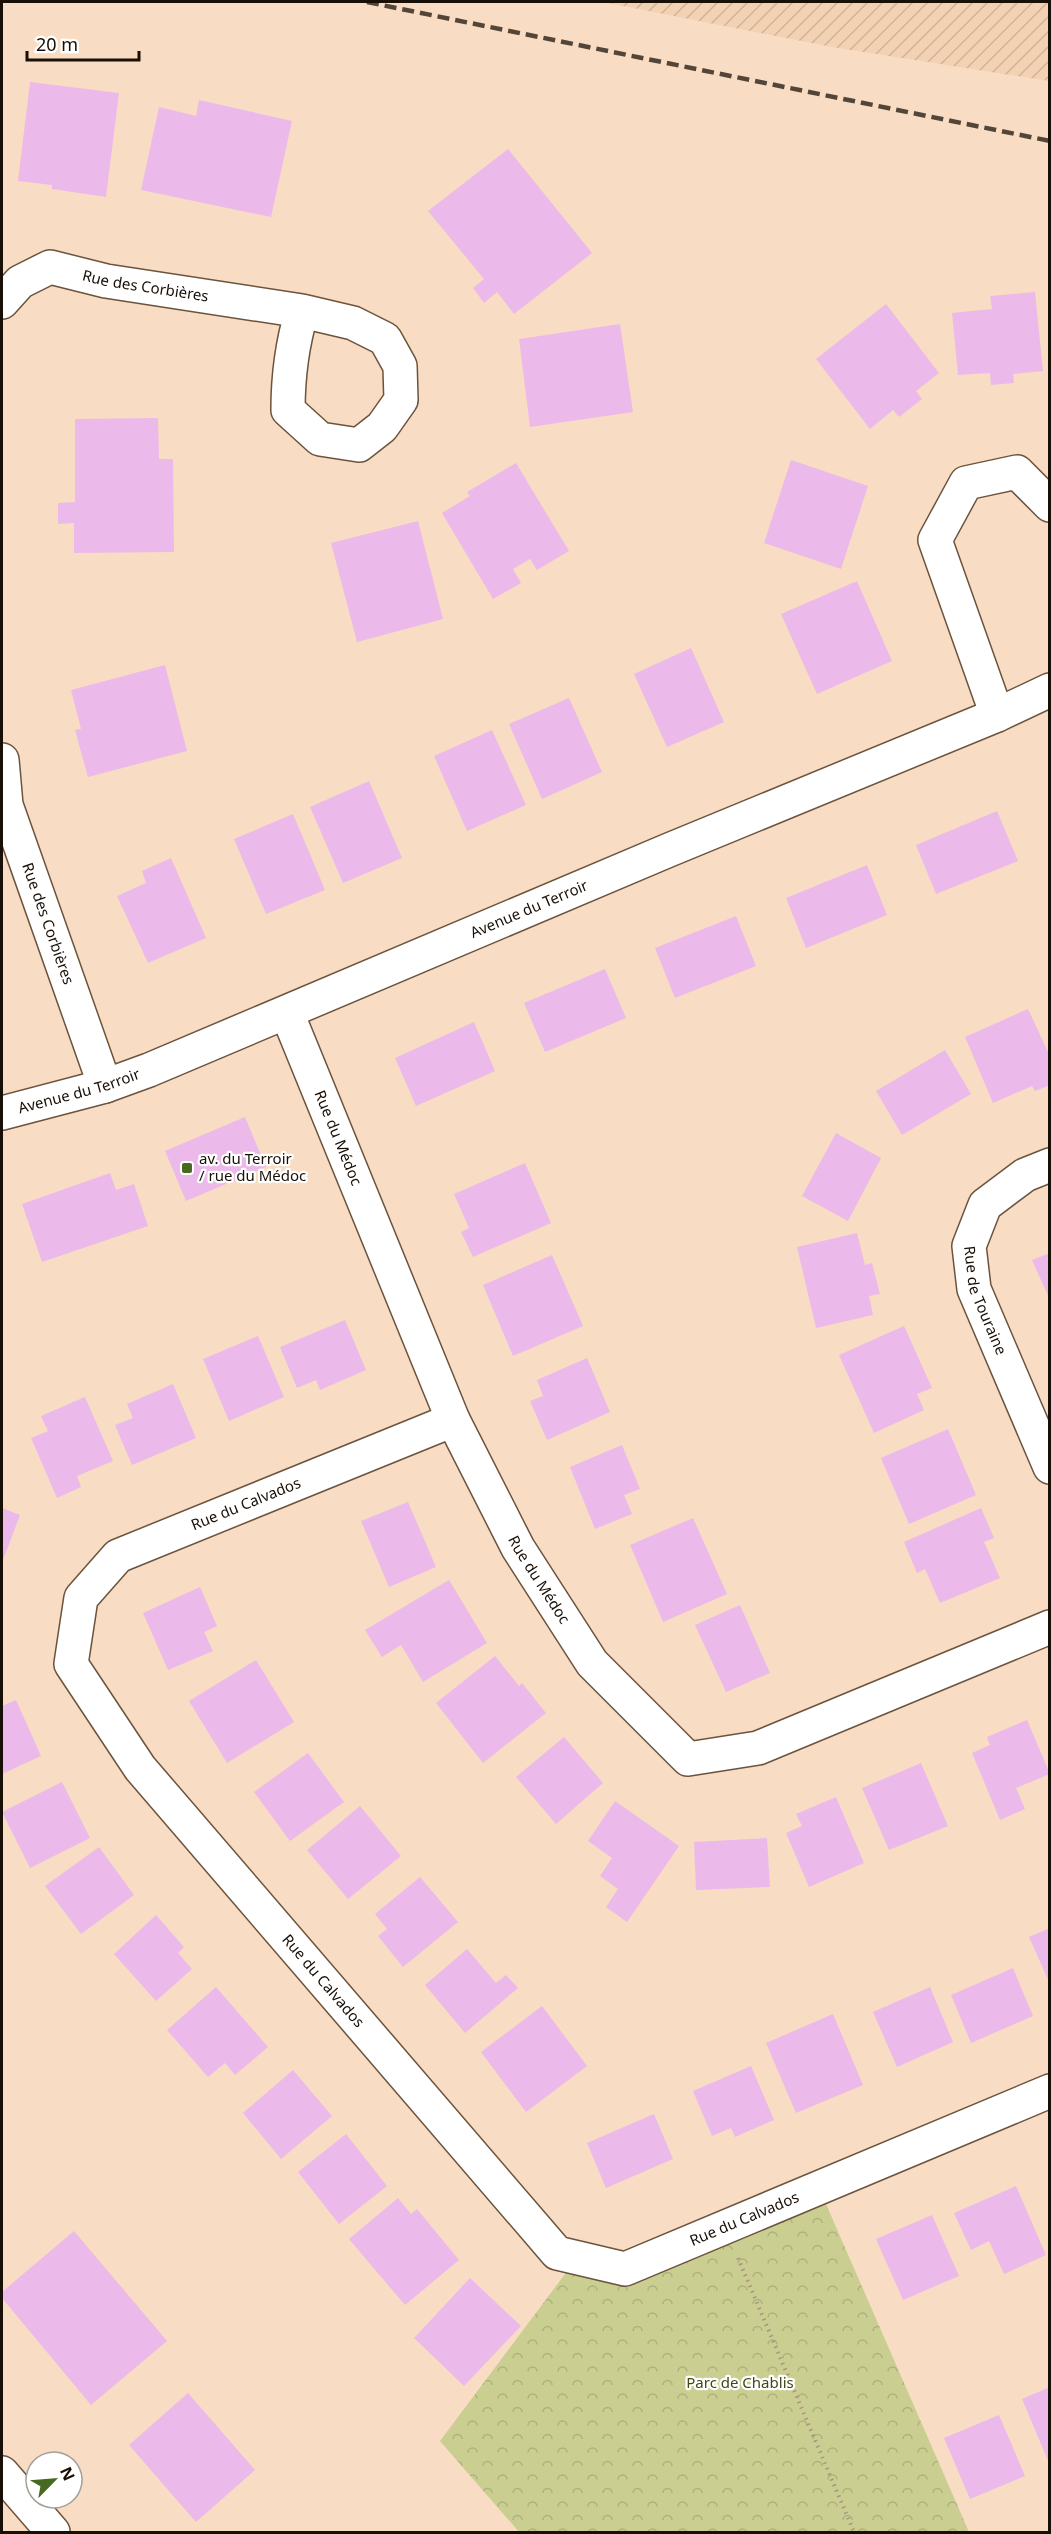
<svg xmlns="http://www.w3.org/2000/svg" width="1051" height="2534" viewBox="0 0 1051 2534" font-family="'Noto Sans',sans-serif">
	<defs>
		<pattern id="industrial-furrows" width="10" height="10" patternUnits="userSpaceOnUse" patternTransform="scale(1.5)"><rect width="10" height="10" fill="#f3d2b3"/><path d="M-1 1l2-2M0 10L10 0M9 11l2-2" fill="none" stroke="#d0b398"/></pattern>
		<pattern id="park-crowns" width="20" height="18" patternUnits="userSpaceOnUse" patternTransform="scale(1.5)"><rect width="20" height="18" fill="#cacf91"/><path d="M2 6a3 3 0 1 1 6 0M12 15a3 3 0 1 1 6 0" fill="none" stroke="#adb17c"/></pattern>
	</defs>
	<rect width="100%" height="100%" fill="#f8dcc3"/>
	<path fill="url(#industrial-furrows)" d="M603,2H1049V81L832,47Z"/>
	<path fill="url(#park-crowns)" d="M819,2188L969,2532H519L440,2441L577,2258L625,2269Z"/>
	<g fill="#ecbaea">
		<path d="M30,82L119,93L106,197L52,189V185L18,181Z"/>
		<path d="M199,100L292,121L271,217L141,190L159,107L196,116Z"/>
		<path d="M508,149L592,253L514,314L497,292L484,303L473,288L484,279L428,211Z"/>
		<path d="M1035,292L1043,371L1013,374L1014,383L991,385L990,373L958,375L952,313L992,309L990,296Z"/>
		<path d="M886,304L939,373L916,391L922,399L899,417L893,410L870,429L816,359Z"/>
		<path d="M620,324L633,412L530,427L519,339Z"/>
		<path d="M158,418L159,459H173L174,552L74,553V523L58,524V503L75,502V419Z"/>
		<path d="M791,460L868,486L841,569L764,543Z"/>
		<path d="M516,463L569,551L537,570L530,559L513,569L521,583L493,599L442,513L470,496L467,492Z"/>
		<path d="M418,521L443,619L357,642L331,543Z"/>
		<path d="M857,581L892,661L817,694L781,614Z"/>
		<path d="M691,648L724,722L667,747L634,674Z"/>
		<path d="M165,665L187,751L88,777L75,730L81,729L71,690Z"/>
		<path d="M569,698L602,772L542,799L509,724Z"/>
		<path d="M492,730L526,805L467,831L434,756Z"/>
		<path d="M369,781L402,858L343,883L310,807Z"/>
		<path d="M997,811L1018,861L936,894L916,845Z"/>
		<path d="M293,814L325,890L266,914L234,839Z"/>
		<path d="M171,858L206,938L148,963L117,896L146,883L142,871Z"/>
		<path d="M867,865L887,915L806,948L786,898Z"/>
		<path d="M736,916L756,966L675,998L655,948Z"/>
		<path d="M605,969L626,1018L545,1052L524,1003Z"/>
		<path d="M1028,1009L1050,1056V1085L1035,1091L1032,1086L993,1103L965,1037Z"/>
		<path d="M474,1022L495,1071L416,1106L395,1058Z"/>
		<path d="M945,1050L971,1094L902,1135L876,1091Z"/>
		<path d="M245,1117L266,1167L186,1201L165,1151Z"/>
		<path d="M836,1133L881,1158L848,1221L802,1196Z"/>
		<path d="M525,1163L551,1223L473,1257L461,1232L469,1228L454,1194Z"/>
		<path d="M110,1173L116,1190L134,1184L148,1226L42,1262L22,1204Z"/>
		<path d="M857,1233L865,1265L872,1263L880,1294L869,1296L873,1315L816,1328L797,1247Z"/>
		<path d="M1050,1253V1300L1032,1260Z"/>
		<path d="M552,1255L583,1326L513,1356L483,1285Z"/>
		<path d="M345,1320L366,1370L320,1390L316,1380L297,1388L280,1347Z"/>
		<path d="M904,1326L932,1388L917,1394L924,1410L874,1433L839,1355Z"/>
		<path d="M258,1336L284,1397L229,1421L203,1359Z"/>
		<path d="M587,1358L610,1412L547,1440L530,1401L543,1396L537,1380Z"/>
		<path d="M173,1384L196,1438L132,1465L115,1425L133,1418L127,1404Z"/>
		<path d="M85,1397L113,1461L77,1476L81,1487L57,1498L31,1438L48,1431L41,1416Z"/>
		<path d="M948,1429L976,1495L909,1524L881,1458Z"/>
		<path d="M622,1445L640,1489L624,1495L632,1514L595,1529L570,1467Z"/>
		<path d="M408,1502L436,1567L389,1587L361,1521Z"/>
		<path d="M2,1508L20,1515L2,1563Z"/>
		<path d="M981,1508L994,1538L984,1542L1000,1578L940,1603L925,1569L917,1573L904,1542Z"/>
		<path d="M693,1518L727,1594L663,1622L630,1545Z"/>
		<path d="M449,1580L487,1643L423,1682L401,1645L382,1657L365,1630Z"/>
		<path d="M200,1587L217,1626L204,1632L213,1651L168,1670L143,1613Z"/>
		<path d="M740,1605L770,1673L726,1692L695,1625Z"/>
		<path d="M495,1656L519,1686L522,1683L546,1713L483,1763L436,1703Z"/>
		<path d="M256,1660L294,1722L227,1763L189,1701Z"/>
		<path d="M16,1700L41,1756L2,1774V1706Z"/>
		<path d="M1027,1720L1050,1774L1016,1788L1025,1809L1000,1820L972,1753L990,1745L987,1737Z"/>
		<path d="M564,1737L603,1783L556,1824L516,1777Z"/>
		<path d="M308,1753L344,1802L290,1841L254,1792Z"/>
		<path d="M921,1763L948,1826L889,1850L862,1788Z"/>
		<path d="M62,1782L90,1838L30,1868L2,1812Z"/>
		<path d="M836,1797L864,1863L809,1887L786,1833L802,1826L796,1814Z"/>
		<path d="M615,1801L679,1846L627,1922L606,1907L618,1889L600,1876L612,1858L588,1841Z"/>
		<path d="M360,1806L401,1856L348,1899L307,1850Z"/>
		<path d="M767,1838L770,1887L696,1890L694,1842Z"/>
		<path d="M99,1847L134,1895L81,1934L45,1886Z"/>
		<path d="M420,1877L458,1922L403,1967L378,1936L387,1929L375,1914Z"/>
		<path d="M156,1915L184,1947L178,1953L192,1969L156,2001L114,1954Z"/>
		<path d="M1050,1928V1984L1029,1937Z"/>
		<path d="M467,1949L496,1983L506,1975L518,1988L465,2033L425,1985Z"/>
		<path d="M1013,1968L1033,2016L971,2043L951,1995Z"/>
		<path d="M216,1987L268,2047L235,2075L225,2063L208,2077L167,2030Z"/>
		<path d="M930,1987L953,2042L897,2067L873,2012Z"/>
		<path d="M542,2006L587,2066L526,2112L481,2052Z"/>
		<path d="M833,2014L863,2085L796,2113L766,2043Z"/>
		<path d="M751,2066L774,2120L735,2137L731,2128L712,2136L693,2091Z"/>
		<path d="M293,2070L332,2116L281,2159L243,2113Z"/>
		<path d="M654,2114L673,2159L606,2188L587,2143Z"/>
		<path d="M346,2134L387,2186L339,2224L298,2172Z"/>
		<path d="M1016,2186L1046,2255L1004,2274L989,2241L971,2250L954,2213Z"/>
		<path d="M398,2198L411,2214L417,2209L459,2260L405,2305L349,2239Z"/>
		<path d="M932,2215L959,2276L903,2300L876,2239Z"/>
		<path d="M74,2231L167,2341L91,2405L2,2298V2292Z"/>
		<path d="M470,2278L521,2326L464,2386L414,2338Z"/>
		<path d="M1050,2387V2463H1049L1022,2399Z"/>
		<path d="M188,2393L255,2470L196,2522L129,2445Z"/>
		<path d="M999,2415L1025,2476L970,2499L944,2438Z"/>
	</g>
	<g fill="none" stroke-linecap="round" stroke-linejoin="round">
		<g stroke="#6b533d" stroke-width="36">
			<g id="minor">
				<path id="s1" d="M2,302L20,282L50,267L106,281L302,311L353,323L385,339L400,366L401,400L382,427L359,445L320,439L288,410C288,376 292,344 302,311"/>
				<path d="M997,715L935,540L966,483L1017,472L1050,505"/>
				<path id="s2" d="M2,760L6,805L105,1086"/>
				<path id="s3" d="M287,1013L453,1420L518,1548L592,1663L688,1759L758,1748L1050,1627"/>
				<path id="s4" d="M2,1113L105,1086L149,1070L669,850L997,715L1050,690"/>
				<path id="s5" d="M1050,1165L1025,1175L985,1205L969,1246L974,1289L1050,1467"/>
				<path id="s6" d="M453,1420L118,1556L81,1598L71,1664L140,1768L557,2253L625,2269L1050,2091"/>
				<path d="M2,2473L53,2532"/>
			</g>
		</g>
		<path stroke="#a99481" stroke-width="4" stroke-dasharray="1.5 4.5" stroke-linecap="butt" d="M738,2258L854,2532"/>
		<use href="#minor" stroke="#fff" stroke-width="33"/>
		<path stroke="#534538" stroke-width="4.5" stroke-dasharray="12 6" stroke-linecap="butt" d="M367,2L1050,141"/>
	</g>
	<rect fill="#476920" stroke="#fff" stroke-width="2" x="181" y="1162" width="12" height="12" rx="3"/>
	<g text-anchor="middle" stroke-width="4.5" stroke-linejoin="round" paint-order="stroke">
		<g font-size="15" fill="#180f06" stroke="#fff">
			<text dy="5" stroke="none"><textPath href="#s1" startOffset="158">Rue des Corbières</textPath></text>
			<text dy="5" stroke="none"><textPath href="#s4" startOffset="566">Avenue du Terroir</textPath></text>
			<text dy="5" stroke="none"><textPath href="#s2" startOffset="171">Rue des Corbières</textPath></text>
			<text dy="5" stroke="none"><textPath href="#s4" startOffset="80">Avenue du Terroir</textPath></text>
			<text dy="5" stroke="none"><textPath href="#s3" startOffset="135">Rue du Médoc</textPath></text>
			<text dy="5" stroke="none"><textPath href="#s5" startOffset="178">Rue de Touraine</textPath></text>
			<text transform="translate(246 1504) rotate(-22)" y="5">Rue du Calvados</text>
			<text dy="5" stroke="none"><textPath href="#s3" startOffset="621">Rue du Médoc</textPath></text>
			<text dy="5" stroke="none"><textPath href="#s6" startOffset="890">Rue du Calvados</textPath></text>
			<text dy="5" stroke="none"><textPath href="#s6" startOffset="1448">Rue du Calvados</textPath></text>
		</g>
		<g font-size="15" fill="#180f06" stroke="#fff" text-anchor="start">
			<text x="199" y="1164">av. du Terroir<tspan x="199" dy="17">/ rue du Médoc</tspan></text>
		</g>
		<g font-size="15" fill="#444615" stroke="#fff">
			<text x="740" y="2388">Parc de Chablis</text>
		</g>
	</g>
	<rect width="1051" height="2534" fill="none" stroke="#180f06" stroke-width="6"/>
	<g transform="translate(54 2480) rotate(65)"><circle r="28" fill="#ffffff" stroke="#a39f9b" stroke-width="1.5"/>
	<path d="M0-4.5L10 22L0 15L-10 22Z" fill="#476920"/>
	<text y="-9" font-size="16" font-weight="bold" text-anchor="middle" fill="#180f06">N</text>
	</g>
	<path d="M27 51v9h112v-9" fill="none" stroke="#180f06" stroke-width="3"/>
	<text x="36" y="51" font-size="18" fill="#180f06" stroke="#ffffff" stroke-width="4.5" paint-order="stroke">20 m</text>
</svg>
